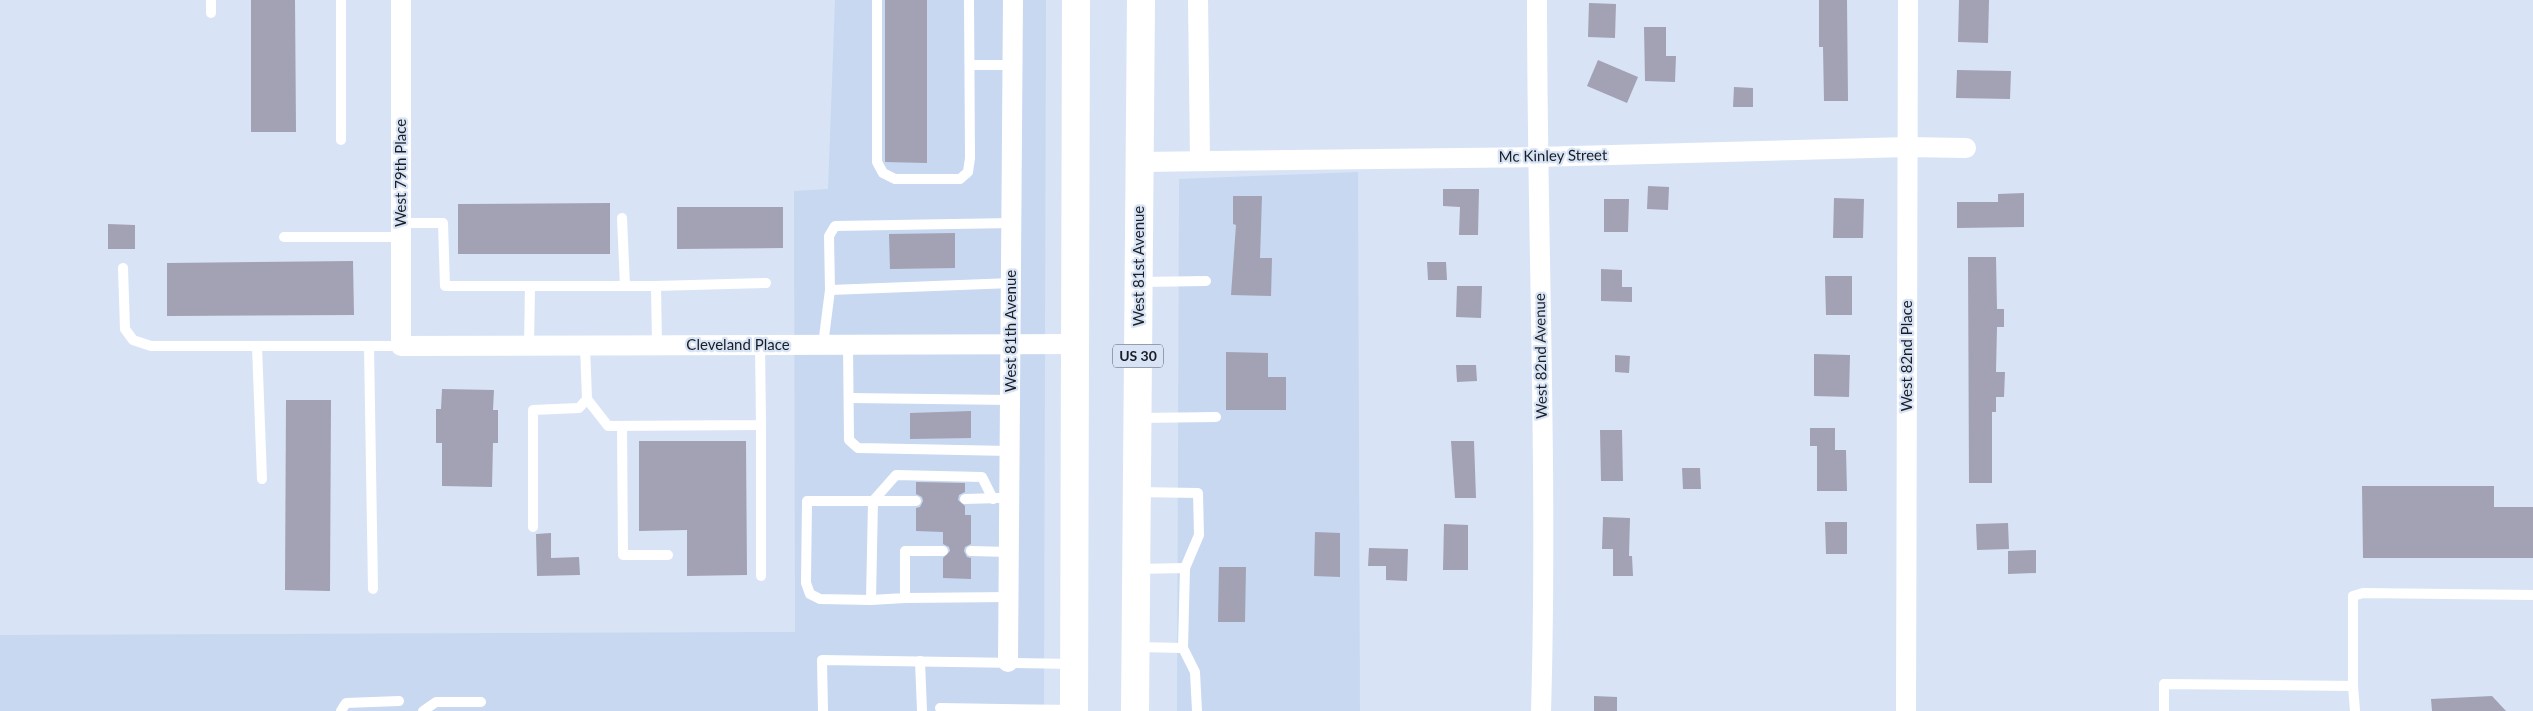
<svg xmlns="http://www.w3.org/2000/svg" width="2533" height="711" viewBox="0 0 2533 711" font-family="Lato,sans-serif">
	<rect width="100%" height="100%" fill="#d8e4f6"/>
	<g fill="#c7d8f0">
		<path d="M835,0H1046L1044,711H0V635L795,632L794,191L828,189Z"/>
		<path d="M1358,172L1360,711H1177L1179,179Z"/>
	</g>
	<g fill="#a3a1b4">
		<path d="M251,0H295L296,132H251Z"/>
		<path d="M885,0H927V163L885,162Z"/>
		<path d="M1819,0H1847L1848,101H1824L1823,47H1819Z"/>
		<path d="M1959,0H1989L1988,43L1958,42Z"/>
		<path d="M1589,3L1616,4L1615,38L1588,37Z"/>
		<path d="M1644,27H1666V56H1676L1675,82L1645,81Z"/>
		<path d="M1598,60L1638,77L1627,103L1587,86Z"/>
		<path d="M1957,70L2011,71L2010,99L1956,98Z"/>
		<path d="M1734,87L1753,88V107H1733Z"/>
		<path d="M1648,186L1669,187L1668,210L1647,209Z"/>
		<path d="M1443,189H1479L1478,235H1459L1460,207L1443,206Z"/>
		<path d="M2024,193V227L1957,228V202H1998V194Z"/>
		<path d="M1233,196H1262L1260,258H1272L1271,296L1231,295L1236,225L1233,224Z"/>
		<path d="M1834,198L1864,199L1863,238H1833Z"/>
		<path d="M1604,199H1629L1628,232H1604Z"/>
		<path d="M610,203V254H458V204Z"/>
		<path d="M677,207H783V248L677,249Z"/>
		<path d="M108,224L135,225V249H108Z"/>
		<path d="M955,233V268L890,269L889,234Z"/>
		<path d="M1968,257H1996L1997,309H2004V327H1997L1996,372H2005L2004,397H1996V412H1992V483H1969Z"/>
		<path d="M353,261L354,315L167,316V263Z"/>
		<path d="M1427,262H1446L1447,280H1428Z"/>
		<path d="M1601,269L1622,270V287H1632V302L1601,301Z"/>
		<path d="M1825,276H1852V315H1826Z"/>
		<path d="M1457,286H1482L1481,318L1456,317Z"/>
		<path d="M1226,352L1268,353V377H1286V410H1226Z"/>
		<path d="M1814,354L1850,355L1849,397L1814,396Z"/>
		<path d="M1615,355L1630,356L1629,373L1615,372Z"/>
		<path d="M1456,365H1476L1477,381L1457,382Z"/>
		<path d="M442,389L494,390L493,410H498V443H493L492,487L442,486V443H436V409H441Z"/>
		<path d="M286,400H331L330,591L285,590Z"/>
		<path d="M971,411V438L910,439V413Z"/>
		<path d="M1810,428H1835V450H1846L1847,491H1817V446H1810Z"/>
		<path d="M1600,430H1622L1623,481H1601Z"/>
		<path d="M639,441H746L747,575L687,576V530L639,531Z"/>
		<path d="M1451,441H1474L1476,498H1455Z"/>
		<path d="M1682,468H1700L1701,489H1683Z"/>
		<path d="M916,482L965,483V492L959,495L958,500L965,506V515H971V544L965,547L964,551L967,557L971,558V579L943,578V558L950,551L949,547L943,544V532L916,531V508L920,507L923,501L922,497L916,494Z"/>
		<path d="M2362,486H2494V507H2533V558H2363Z"/>
		<path d="M1603,517L1630,518L1629,556H1632L1633,576H1613V549H1602Z"/>
		<path d="M1825,522H1847V554H1826Z"/>
		<path d="M2008,523L2009,549L1977,550L1976,524Z"/>
		<path d="M1444,524L1468,525V570H1443Z"/>
		<path d="M1315,532L1340,533V577L1314,576Z"/>
		<path d="M551,533V558L579,557L580,575L537,576L536,534Z"/>
		<path d="M1369,548L1408,549L1407,581L1386,580V566H1368Z"/>
		<path d="M2036,550V573L2008,574V551Z"/>
		<path d="M1219,567H1246L1245,622H1218Z"/>
		<path d="M1594,696L1617,697V711H1594Z"/>
		<path d="M2492,696L2506,711H2432L2431,699Z"/>
	</g>
	<g fill="none" stroke-linecap="round" stroke-linejoin="round">
		<g stroke="#fff" stroke-width="10">
			<path d="M341,0V140"/>
			<path d="M877,0V162L883,173L895,179H960L968,172L970,158L969,0"/>
			<path d="M211,13V0"/>
			<path d="M971,65H1013"/>
			<path d="M622,218L625,286"/>
			<path d="M401,223H443L445,286H656"/>
			<path d="M284,237H401"/>
			<path d="M123,268L125,329L133,340L151,346H401"/>
			<path d="M1140,282L1206,281"/>
			<path d="M830,290L1012,283"/>
			<path d="M657,345L656,286L766,283"/>
			<path d="M823,345L830,290L829,236L835,226L1012,223"/>
			<path d="M848,345L849,440L858,448L1010,451"/>
			<path d="M257,346L262,479"/>
			<path d="M369,346L373,589"/>
			<path d="M529,346L530,286"/>
			<path d="M849,398L1011,400"/>
			<path d="M587,399L608,426L761,425L760,345"/>
			<path d="M1139,418L1216,417"/>
			<path d="M761,425V576"/>
			<path d="M622,426L623,555H668"/>
			<path d="M1137,492L1198,493L1199,535L1185,568"/>
			<path d="M965,499L999,498"/>
			<path d="M533,527V410L579,408L587,399L585,346"/>
			<path d="M943,551H905V598L871,600L873,501L896,475L982,477L993,499"/>
			<path d="M971,551L1009,552"/>
			<path d="M1136,569L1185,568L1183,648L1137,647"/>
			<path d="M905,598L1009,597"/>
			<path d="M871,600L820,599L810,594L806,583L807,501H916"/>
			<path d="M1183,648L1195,672L1197,711"/>
			<path d="M920,661L922,711"/>
			<path d="M2353,686L2355,711"/>
			<path d="M940,708L1073,710"/>
			<path d="M341,711L346,703L399,701"/>
			<path d="M423,711L436,702H481"/>
			<path d="M823,711L822,660L1073,664"/>
			<path d="M2164,711V684L2353,686V596L2363,593L2533,595"/>
		</g>
		<g stroke="#fff" stroke-width="20">
			<path d="M401,0V346L1075,344"/>
			<path d="M1198,0L1200,159"/>
			<path d="M1537,0C1537,237 1548,474 1541,711"/>
			<path d="M1140,162L1537,157L1908,147L1966,148"/>
			<path d="M1008,662L1013,0"/>
			<path d="M1906,711L1908,0"/>
		</g>
		<g stroke="#fff" stroke-width="28">
			<path d="M1074,711L1076,0"/>
			<path d="M1135,711L1141,0"/>
		</g>
	</g>
	<g text-anchor="middle" stroke-width="4.5" stroke-linejoin="round" paint-order="stroke">
		<rect fill="#d8e4f6" stroke="#525963" stroke-width="1" x="1113" y="344.5" width="50" height="23" rx="4"/>
		<g font-size="14" font-weight="bold" fill="#191e24">
			<text x="1138" y="361">US 30</text>
		</g>
		<g font-size="15" fill="#191e24" stroke="#d8e4f6">
			<text transform="translate(1553 156) rotate(-1)" y="5">Mc Kinley Street</text>
			<text transform="translate(401 173) rotate(-90)" y="5">West 79th Place</text>
			<text transform="translate(1139 266) rotate(-90)" y="5">West 81st Avenue</text>
			<text transform="translate(1011 331) rotate(-90)" y="5">West 81th Avenue</text>
			<text x="738" y="350">Cleveland Place</text>
			<text transform="translate(1541 356) rotate(-91)" y="5">West 82nd Avenue</text>
			<text transform="translate(1907 356) rotate(-90)" y="5">West 82nd Place</text>
		</g>
	</g>
</svg>
